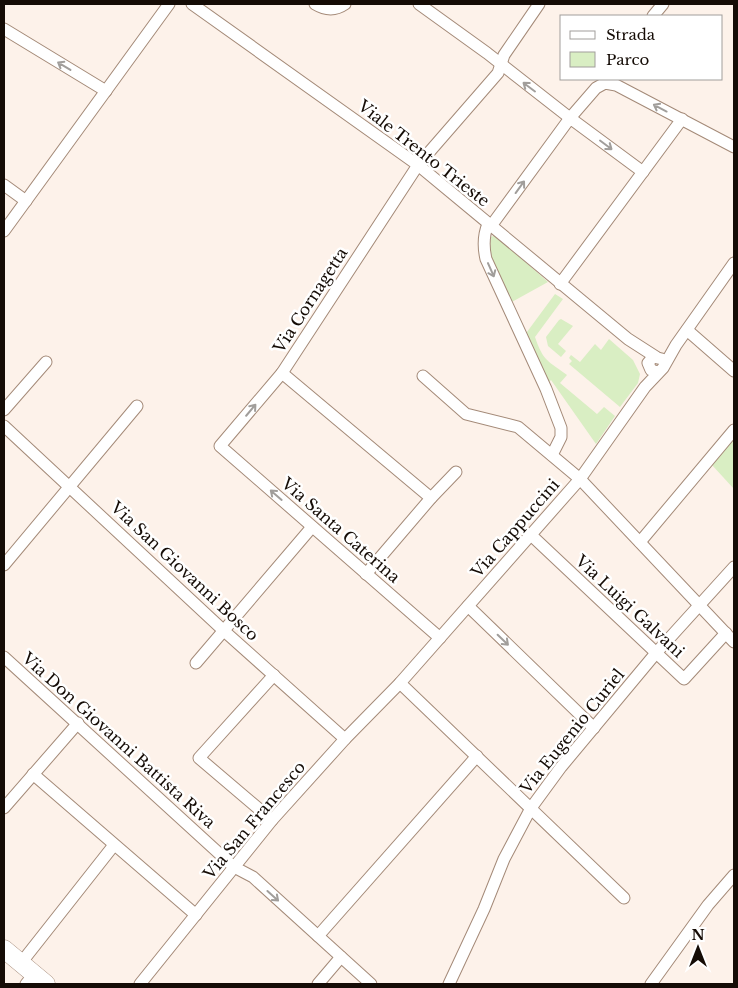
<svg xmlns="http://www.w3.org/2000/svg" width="738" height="988" viewBox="0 0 738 988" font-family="'Libre Baskerville',serif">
	<rect width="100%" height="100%" fill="#fdf2ea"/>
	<g fill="#d9eec3">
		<path d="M495,235L548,282L510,303C502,283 487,259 491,237Z"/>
		<path d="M555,294L563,299L535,337C543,361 548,361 567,375L560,383L597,414L604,407L615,416L596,444L551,380L548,383L524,336Z"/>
		<path d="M561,319L573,326L558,344L566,351L561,357L548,346L546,337L559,320Z"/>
		<path d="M609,339L633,360L640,374L638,383L620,407L569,364L572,361L569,358L571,355L580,362L595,344L601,350Z"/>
		<path d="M734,439V489L712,465Z"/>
	</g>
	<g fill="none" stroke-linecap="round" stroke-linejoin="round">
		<g stroke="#a48a78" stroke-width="13">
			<g id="street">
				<path d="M192,4L418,165L628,339L656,357"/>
				<path d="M315,4C325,10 335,11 345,4"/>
				<path d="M419,4L487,53L570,118L596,88L605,83L616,85L734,147"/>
				<path d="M653,16L663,4"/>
				<path d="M4,29L106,91"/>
				<path d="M4,185L26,201"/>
				<path d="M488,224C483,236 483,246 486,259L546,389L561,428V437L552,455"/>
				<path d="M491,226L570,118L643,172"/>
				<path d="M4,231L169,4"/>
				<path d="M560,284L682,119"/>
				<path d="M687,330L734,371"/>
				<path d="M658,372L651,370L648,363L653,357L662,359"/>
				<path d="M282,373L431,498"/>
				<path d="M423,376L466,414L518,427L580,479L734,642"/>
				<path d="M4,410L46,362"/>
				<path d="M4,426L223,630L345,739"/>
				<path d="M531,535L684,679L726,633"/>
				<path d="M640,542L734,430"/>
				<path d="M4,565L137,406"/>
				<path d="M366,574L431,498L456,472"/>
				<path d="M468,606L594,728"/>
				<path d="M440,638L220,446L282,373L418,165L498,73L504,55L539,4"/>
				<path d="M4,657L234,867L253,877L371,984"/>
				<path d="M196,663L312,527"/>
				<path d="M400,683L624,898"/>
				<path d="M33,774L196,915"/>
				<path d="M4,808L78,723"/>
				<path d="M272,820L199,758L274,675"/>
				<path d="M318,936L477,756"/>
				<path d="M21,963L114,845"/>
				<path d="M26,984L34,974"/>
				<path d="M140,984L272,820L345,739L400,683L580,479L645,387L663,368L676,345L734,263"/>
				<path d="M318,984L341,957"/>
				<path d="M449,984L484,909L504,859L531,808L561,767L656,653L734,567"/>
				<path d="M651,984L708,905L734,875"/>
			</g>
		</g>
		<g stroke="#a48a78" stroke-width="19">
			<path id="primary" d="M4,949L46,984"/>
		</g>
		<use href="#street" stroke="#fff" stroke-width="11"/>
		<use href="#primary" stroke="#fff" stroke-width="18"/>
	</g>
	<defs><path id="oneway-shaft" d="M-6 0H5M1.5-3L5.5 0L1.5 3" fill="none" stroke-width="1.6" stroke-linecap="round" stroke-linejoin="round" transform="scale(1.25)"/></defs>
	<g stroke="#a19e9b">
		<use href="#oneway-shaft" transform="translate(64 66) rotate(-149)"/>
		<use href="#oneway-shaft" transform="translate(529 87) rotate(-143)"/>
		<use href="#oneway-shaft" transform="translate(660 108) rotate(-152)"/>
		<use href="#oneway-shaft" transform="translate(606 145) rotate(37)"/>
		<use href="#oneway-shaft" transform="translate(520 187) rotate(-54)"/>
		<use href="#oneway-shaft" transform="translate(491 270) rotate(66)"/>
		<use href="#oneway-shaft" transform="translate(251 410) rotate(-50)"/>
		<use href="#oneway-shaft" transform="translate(276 495) rotate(-139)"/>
		<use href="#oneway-shaft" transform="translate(503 640) rotate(44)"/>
		<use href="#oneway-shaft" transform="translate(273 896) rotate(42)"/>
	</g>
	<g text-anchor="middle" stroke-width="5" stroke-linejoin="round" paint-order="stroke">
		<g font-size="16" fill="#150c06" stroke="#fff">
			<text transform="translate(424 153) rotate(38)" y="6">Viale Trento Trieste</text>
			<text transform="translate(310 300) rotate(-57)" y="6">Via Cornagetta</text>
			<text transform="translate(515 528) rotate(-49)" y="6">Via Cappuccini</text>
			<text transform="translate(341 530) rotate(41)" y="6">Via Santa Caterina</text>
			<text transform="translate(185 571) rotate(43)" y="6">Via San Giovanni Bosco</text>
			<text transform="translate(630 606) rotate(43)" y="6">Via Luigi Galvani</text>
			<text transform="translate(572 731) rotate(-51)" y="6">Via Eugenio Curiel</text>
			<text transform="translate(119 740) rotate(42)" y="6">Via Don Giovanni Battista Riva</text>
			<text transform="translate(254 820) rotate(-50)" y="6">Via San Francesco</text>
		</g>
	</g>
	<rect width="738" height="988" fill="none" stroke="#150c06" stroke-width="10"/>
	<rect x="560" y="15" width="162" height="65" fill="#ffffff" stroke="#a19e9b"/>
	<rect x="570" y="31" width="25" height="8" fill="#ffffff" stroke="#a19e9b"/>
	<text x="606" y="40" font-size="15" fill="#150c06">Strada</text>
	<rect x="570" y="52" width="25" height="15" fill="#d9eec3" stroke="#a19e9b"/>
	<text x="606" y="65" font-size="15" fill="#150c06">Parco</text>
	<g transform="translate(698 948)" stroke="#ffffff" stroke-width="4" paint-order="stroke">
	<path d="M0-4L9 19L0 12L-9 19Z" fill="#150c06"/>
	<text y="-8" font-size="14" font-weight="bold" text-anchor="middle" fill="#150c06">N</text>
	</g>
</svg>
